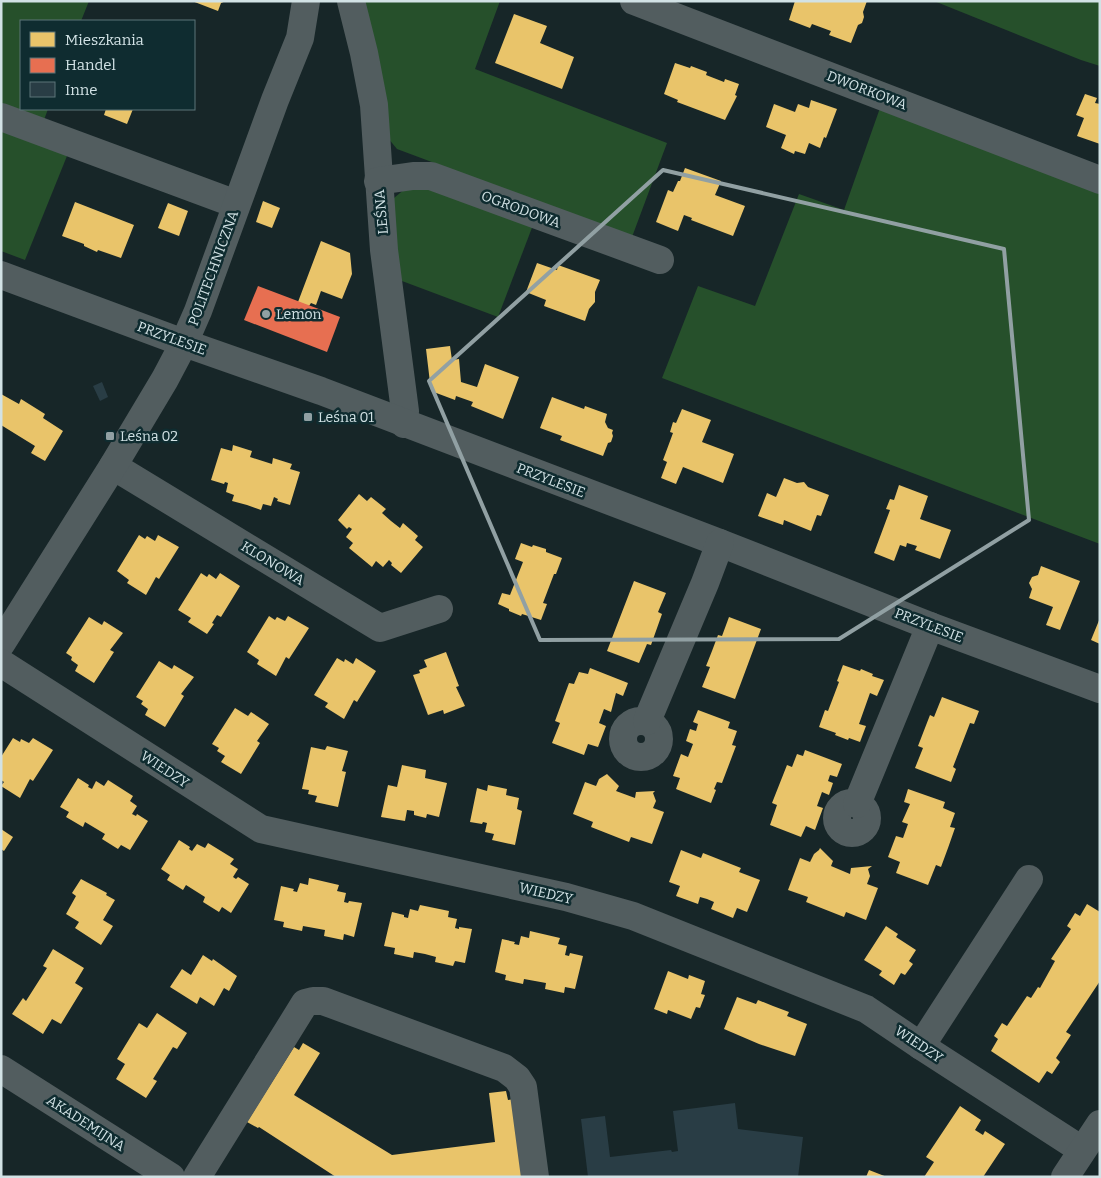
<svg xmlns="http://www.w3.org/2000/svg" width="1101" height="1178" viewBox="0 0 1101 1178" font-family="Bitter,serif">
	<rect width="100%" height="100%" fill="#172628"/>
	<g fill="#26502b">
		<path d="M1,1H89L81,21H21V109H48L44,120L1,104Z"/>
		<path d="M358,1H500L475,69L667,143L632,237L397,149L383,132Z"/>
		<path d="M934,1H1100V66L1081,60Z"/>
		<path d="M880,108L1100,193V544L662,378L698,286L755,306L799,194L844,210Z"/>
		<path d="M1,125L69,151L25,260L1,251Z"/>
		<path d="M416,185L533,225L498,317L394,278V198L406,188Z"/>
	</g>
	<g fill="#e9c46a">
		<path d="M192,1H226L221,3L218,11Z"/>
		<path d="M795,1H867L863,12L864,17L862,23L858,25L851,43L829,35L831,31L812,24L810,28L789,20Z"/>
		<path d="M514,14L547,26L540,43L574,57L562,89L495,63Z"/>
		<path d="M675,63L690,68L691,66L707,72L706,75L724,82L725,79L739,84L735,95L737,96L725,120L677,102L678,100L664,94Z"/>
		<path d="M1085,94L1097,98L1095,103L1100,104V144L1077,136L1084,118L1076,115Z"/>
		<path d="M811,100L837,109L826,138L824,137L820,148L809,143L805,154L795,151L794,154L781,148L786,135L766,127L774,104L795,112L798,104L809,108Z"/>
		<path d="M106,109H133L127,124L104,115Z"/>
		<path d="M685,168L721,181L715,195L745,206L733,236L691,220L692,218L684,215L678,231L656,222L668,190L673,192L678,181H680Z"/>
		<path d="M263,201L280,208L272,228L256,222Z"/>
		<path d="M75,202L134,225L121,258L98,250L97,252L84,246V244L62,236Z"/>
		<path d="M168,203L188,211L179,236L158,228Z"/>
		<path d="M321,241L350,253L352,274L342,299L321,291L316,305L311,303L309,306L298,302Z"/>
		<path d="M537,263L557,270L558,265L600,280L595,292V302L589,309L585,321L544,306L546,300L526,292Z"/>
		<path d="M450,346L452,360L459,359L461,382L477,387L485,364L519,377L503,419L471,406L473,402L456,396L455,400L431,391L426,349Z"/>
		<path d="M1,394L19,404L21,399L45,414L43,418L63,431L45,461L31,453L35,446L1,425Z"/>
		<path d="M552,397L584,409L585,406L607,414L605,422L608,428L613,430L612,433L613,436L611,442L608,443L603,456L560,440L562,436L540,428Z"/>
		<path d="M682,409L711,420L702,442L734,454L723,483L683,467L676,484L661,478L667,462L663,460L673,433L670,432L673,422L676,423Z"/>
		<path d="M233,445L252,451L250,457L272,464L273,458L292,464L290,469L300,472L290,505L277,501L278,499L274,497L271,506L263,504L261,510L247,505L232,501L234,495L226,492L228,483L225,482L224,484L211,480L221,448L232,451Z"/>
		<path d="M784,478L797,483L804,482L808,487L829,495L821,516L817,515L811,531L784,520L783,525L758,516L767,493L776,497Z"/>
		<path d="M899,485L928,496L920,519L951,530L940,559L915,550L917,546L907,543L906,547L900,545L894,561L874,553L890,510L886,509L890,499L894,500Z"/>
		<path d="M359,494L367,501L371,497L386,509L382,513L391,521L400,528L403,523L418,536L415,540L423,547L401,573L391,565L392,563L389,560L383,567L376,561L372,567L349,548L353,543L346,537L352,529L349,527L347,529L338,520Z"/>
		<path d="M139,535L145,539L147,536L155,541L158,535L179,547L159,579L156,577L146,595L127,583L129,580L117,571Z"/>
		<path d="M521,543L532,547L533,545L546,549V552L562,558L556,574H554L543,603L547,604L541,620L522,614L521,616L509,611V609L498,604L502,593L510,595L523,562L515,559Z"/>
		<path d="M1041,566L1080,581L1060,630L1046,625L1053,607L1029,598L1032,589L1029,583L1032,577L1038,575Z"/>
		<path d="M201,573L207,577L209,574L216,579L220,573L240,586L221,617L217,615L212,623L214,624L207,634L188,622L191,618L178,610Z"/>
		<path d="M634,581L666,593L658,612L662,614L651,645L647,644L639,663L607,651Z"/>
		<path d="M269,616L275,620L277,617L285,621L288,616L309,628L289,659L286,657L276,676L257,664L259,660L247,652Z"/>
		<path d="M89,617L102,625L104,621L123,633L110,650L114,652L94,683L75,671L78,665L71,660L72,657L66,653Z"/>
		<path d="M729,617L761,629L735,699L702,687L710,667L706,666L712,651L718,635L722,636Z"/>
		<path d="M1100,618V644L1091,640Z"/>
		<path d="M446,652L459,686L456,687L465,706L444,714L443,710L428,715L413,675L420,673L419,670L427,667L424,660Z"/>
		<path d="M337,658L344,662L345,659L353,664L356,658L376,671L357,702L354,700L344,719L325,707L328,703L314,695Z"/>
		<path d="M159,661L172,669L174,665L194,677L181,694L184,696L165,727L145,715L148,709L141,704L143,701L136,697Z"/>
		<path d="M843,665L860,671L861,669L873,674L872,676L884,680L877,696L870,693L859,724L866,726L860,742L849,738L848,740L835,735L836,733L819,727L825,710L828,711L839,682L837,681Z"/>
		<path d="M590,668L628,683L623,696L616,693L611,712L604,709L599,723L606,726L598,747L588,744L584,755L552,743L560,723L555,721L569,683L574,684L579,672L588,674Z"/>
		<path d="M942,697L979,711L974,724L970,723L953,767L956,769L951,782L915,768L923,748L918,746L930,715L934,717Z"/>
		<path d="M235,708L248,716L251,712L269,724L257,741L260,743L241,774L221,762L225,756L217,751L219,748L212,744Z"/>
		<path d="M698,710L730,722L728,728L737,731L732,745L736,746L722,783L717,782L714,789L716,790L711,803L676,789L680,778L673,776L681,754L688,757L693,744L686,741L690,729L696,731L698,724L693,722Z"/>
		<path d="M13,738L20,742L21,739L29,743L33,738L53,750L33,781L30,779L20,798L1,786L4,782L1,780V757Z"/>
		<path d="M327,746L348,751L342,771L346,772L338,807L315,802L317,796L308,794L309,790L302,789L311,747L325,750Z"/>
		<path d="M805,750L842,764L837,777L830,775L828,781L833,783L829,795L822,792L817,806L823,808L815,830L806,826L801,837L770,825L777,805L772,803L787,765L792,767L797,754L803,756Z"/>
		<path d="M402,765L426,770L425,778L447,783L439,817L427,814L426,818L414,815V811L407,810L405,821L381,817L388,785L397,787Z"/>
		<path d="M607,774L619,786L616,791L635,798L636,792L655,791L653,793L656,801L653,808L664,812L652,844L631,837L629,842L591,827L593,822L573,814L585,782L596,786L599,779Z"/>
		<path d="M78,778L89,785L88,787L92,789L96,781L104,786L108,780L133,796L130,801L137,806L132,814L136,816L137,814L148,821L130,850L121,845L118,849L102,839L105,834L85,822L83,827L66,817L69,812L60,807Z"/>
		<path d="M488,785L507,789L506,795L519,798L517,809L522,811L515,845L492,840L494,834L485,832L487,823L483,822L482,824L470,822L477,788L487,791Z"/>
		<path d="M908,789L945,802L943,808L955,813L950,827L955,828L948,848L941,867L936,865L928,885L896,873L900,862L888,857L896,836L903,838L908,824L902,822L910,804L904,802Z"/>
		<path d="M1,829L13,837L4,851L1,849Z"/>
		<path d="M179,840L190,847L189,849L192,851L197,844L205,848L208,843L234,859L230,864L238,869L233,877L236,879L238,877L249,884L231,913L222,907L219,912L203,902L205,897L186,885L183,890L167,880L170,875L161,869Z"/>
		<path d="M820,848L833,861L831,866L850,874L851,868L872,866L868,869L870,876L867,884L878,888L866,920L846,912L844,917L806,902L808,897L788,890L800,858L810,862L814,854L819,850Z"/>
		<path d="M681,850L701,858L703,853L741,868L739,872L760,880L747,912L737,908L733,918L711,909L714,902L707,899L700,897L698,904L676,896L680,886L669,882Z"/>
		<path d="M309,878L339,885L337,891L346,893L344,902L348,903L349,901L362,903L354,937L344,934L343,940L324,936L325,930L303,926L302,931L283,927L284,922L274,920L281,886L294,889L293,891L297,892L300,883L308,885Z"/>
		<path d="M81,879L107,893L106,895L115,900L103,920L113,926L101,945L75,928L79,922L66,914L76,896L72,893Z"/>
		<path d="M1087,904L1100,912V981L1066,1032L1071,1035L1056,1058L1060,1062L1052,1074L1047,1071L1039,1083L991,1051L998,1039L994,1036L1002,1023L1007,1026L1027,996L1031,998L1038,987L1040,988L1055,961L1051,959L1071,929L1067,926L1075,913L1080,916Z"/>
		<path d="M420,905L449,911L448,917L457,919L455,928L459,929V927L472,929L465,963L455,961L453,966L435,962L436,957L425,954L414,952L413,958L394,954L395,948L384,946L392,912L404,915V917L408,918L410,909L418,911Z"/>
		<path d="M886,926L898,934L896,937L916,950L909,961L913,964L905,975L901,973L894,985L879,975L882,971L864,960Z"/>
		<path d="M530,931L560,938L558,944L567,946L565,955L569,956L570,953L583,956L575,989L565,987L564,993L545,989L546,983L524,979L523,984L505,980L506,975L495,972L502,939L515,942L514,944L519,945L521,936L529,938Z"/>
		<path d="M53,949L84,968L75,983L83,988L61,1024L52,1019L43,1034L12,1014L23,998L26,1001L47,968L43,966Z"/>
		<path d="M203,955L212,961L213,959L237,976L229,991L224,988L214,1006L200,997L197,1004L170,987L182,969L191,975Z"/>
		<path d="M668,971L688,979L689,975L705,981L701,994L705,995L700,1008L696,1007L691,1019L668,1010L667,1014L654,1009Z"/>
		<path d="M737,997L756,1004L758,1000L773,1006L789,1012L787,1016L807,1024L795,1056L759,1044L724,1029Z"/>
		<path d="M157,1013L187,1033L177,1049L173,1047L153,1079L157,1081L146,1098L116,1079L125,1064L117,1059L139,1023L147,1028Z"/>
		<path d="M303,1043L320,1053L294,1095L392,1155L495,1142L489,1093L506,1091L508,1100L514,1099L524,1177H336L259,1127L258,1128L247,1122L294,1047L299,1050Z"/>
		<path d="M960,1106L981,1120L975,1130L983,1135L985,1131L1005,1144L983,1177H924L934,1162L926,1157Z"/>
		<path d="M869,1170L887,1177H866Z"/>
	</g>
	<path fill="#e76f51" d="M258,286L340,317L327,352L244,320Z"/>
	<g fill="#293d45">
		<path d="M102,382L108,397L100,401L93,386Z"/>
		<path d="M735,1103L738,1129L803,1137L798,1177H588L581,1119L605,1116L610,1157L671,1150L672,1152L678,1151L673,1111Z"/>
	</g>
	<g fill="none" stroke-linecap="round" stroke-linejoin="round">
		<g stroke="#525d5f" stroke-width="28">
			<path d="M351,1L364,53L374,105L384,250L405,411L404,424"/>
			<path d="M634,1L1100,180"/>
			<path d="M1,117L236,204"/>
			<path d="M378,181L413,176H431L660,260"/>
			<path d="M1,275L184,343L321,391L720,543L930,626L1100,689"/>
			<path d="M113,466L380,628L439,609"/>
			<path d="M1,644L113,466L165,379L184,343L198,311L275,100L300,38L306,1"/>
			<path d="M1,663L261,829L566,897L633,916L866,1009L921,1046L1082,1150"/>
			<circle cx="641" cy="739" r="18"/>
			<path d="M647,721L705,583L720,543"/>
			<circle cx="852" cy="818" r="15"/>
			<path d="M857,804L930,626"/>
			<path d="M921,1046L1029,879"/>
			<path d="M1,1069L171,1177"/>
			<path d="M197,1177L305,1003L313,1001H323L504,1068L517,1078L523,1087L535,1177"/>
			<path d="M1065,1177L1100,1124"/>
		</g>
	</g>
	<path fill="none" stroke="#91a0a3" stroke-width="4" stroke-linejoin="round" d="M663,170L1004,249L1029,520L839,639L540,640L429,381Z"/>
	<g fill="#91a0a3" stroke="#0f2c30" stroke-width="2">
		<circle cx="266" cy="314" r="5"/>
		<rect x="303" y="412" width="10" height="10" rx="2.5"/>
		<rect x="105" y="431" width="10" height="10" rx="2.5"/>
	</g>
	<g text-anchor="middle" stroke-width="5" stroke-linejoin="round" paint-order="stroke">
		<g font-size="14" fill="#d2e2e5" stroke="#0f2c30">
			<text transform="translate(867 90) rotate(21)" y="5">DWORKOWA</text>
			<text transform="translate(521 209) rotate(20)" y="5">OGRODOWA</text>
			<text transform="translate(381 212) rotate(-95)" y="5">LEŚNA</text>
			<text transform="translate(213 268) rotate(-70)" y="5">POLITECHNICZNA</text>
			<text transform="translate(172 338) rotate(20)" y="5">PRZYLESIE</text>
			<text transform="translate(551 480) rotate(21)" y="5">PRZYLESIE</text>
			<text transform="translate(273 563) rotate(31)" y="5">KLONOWA</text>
			<text transform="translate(929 625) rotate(21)" y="5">PRZYLESIE</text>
			<text transform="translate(165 769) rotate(33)" y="5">WIEDZY</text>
			<text transform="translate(546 893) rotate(13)" y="5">WIEDZY</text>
			<text transform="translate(919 1044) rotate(34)" y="5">WIEDZY</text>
			<text transform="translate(86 1123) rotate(33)" y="5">AKADEMIJNA</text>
		</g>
		<g font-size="14" fill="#d2e2e5" stroke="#0f2c30" text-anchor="start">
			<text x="276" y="319">Lemon</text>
			<text x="318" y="422">Leśna 01</text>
			<text x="120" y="441">Leśna 02</text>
		</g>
	</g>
	<rect width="1101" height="1178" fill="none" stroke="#d2e2e5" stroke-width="5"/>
	<rect x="20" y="20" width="175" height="90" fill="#0f2c30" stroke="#5d7578"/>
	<rect x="30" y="32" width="25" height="15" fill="#e9c46a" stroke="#5d7578"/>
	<text x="65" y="45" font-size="15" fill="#d2e2e5">Mieszkania</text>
	<rect x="30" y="58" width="25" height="15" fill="#e76f51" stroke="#5d7578"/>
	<text x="65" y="70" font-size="15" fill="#d2e2e5">Handel</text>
	<rect x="30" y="82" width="25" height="15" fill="#293d45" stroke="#5d7578"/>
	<text x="65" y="95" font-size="15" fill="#d2e2e5">Inne</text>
</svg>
